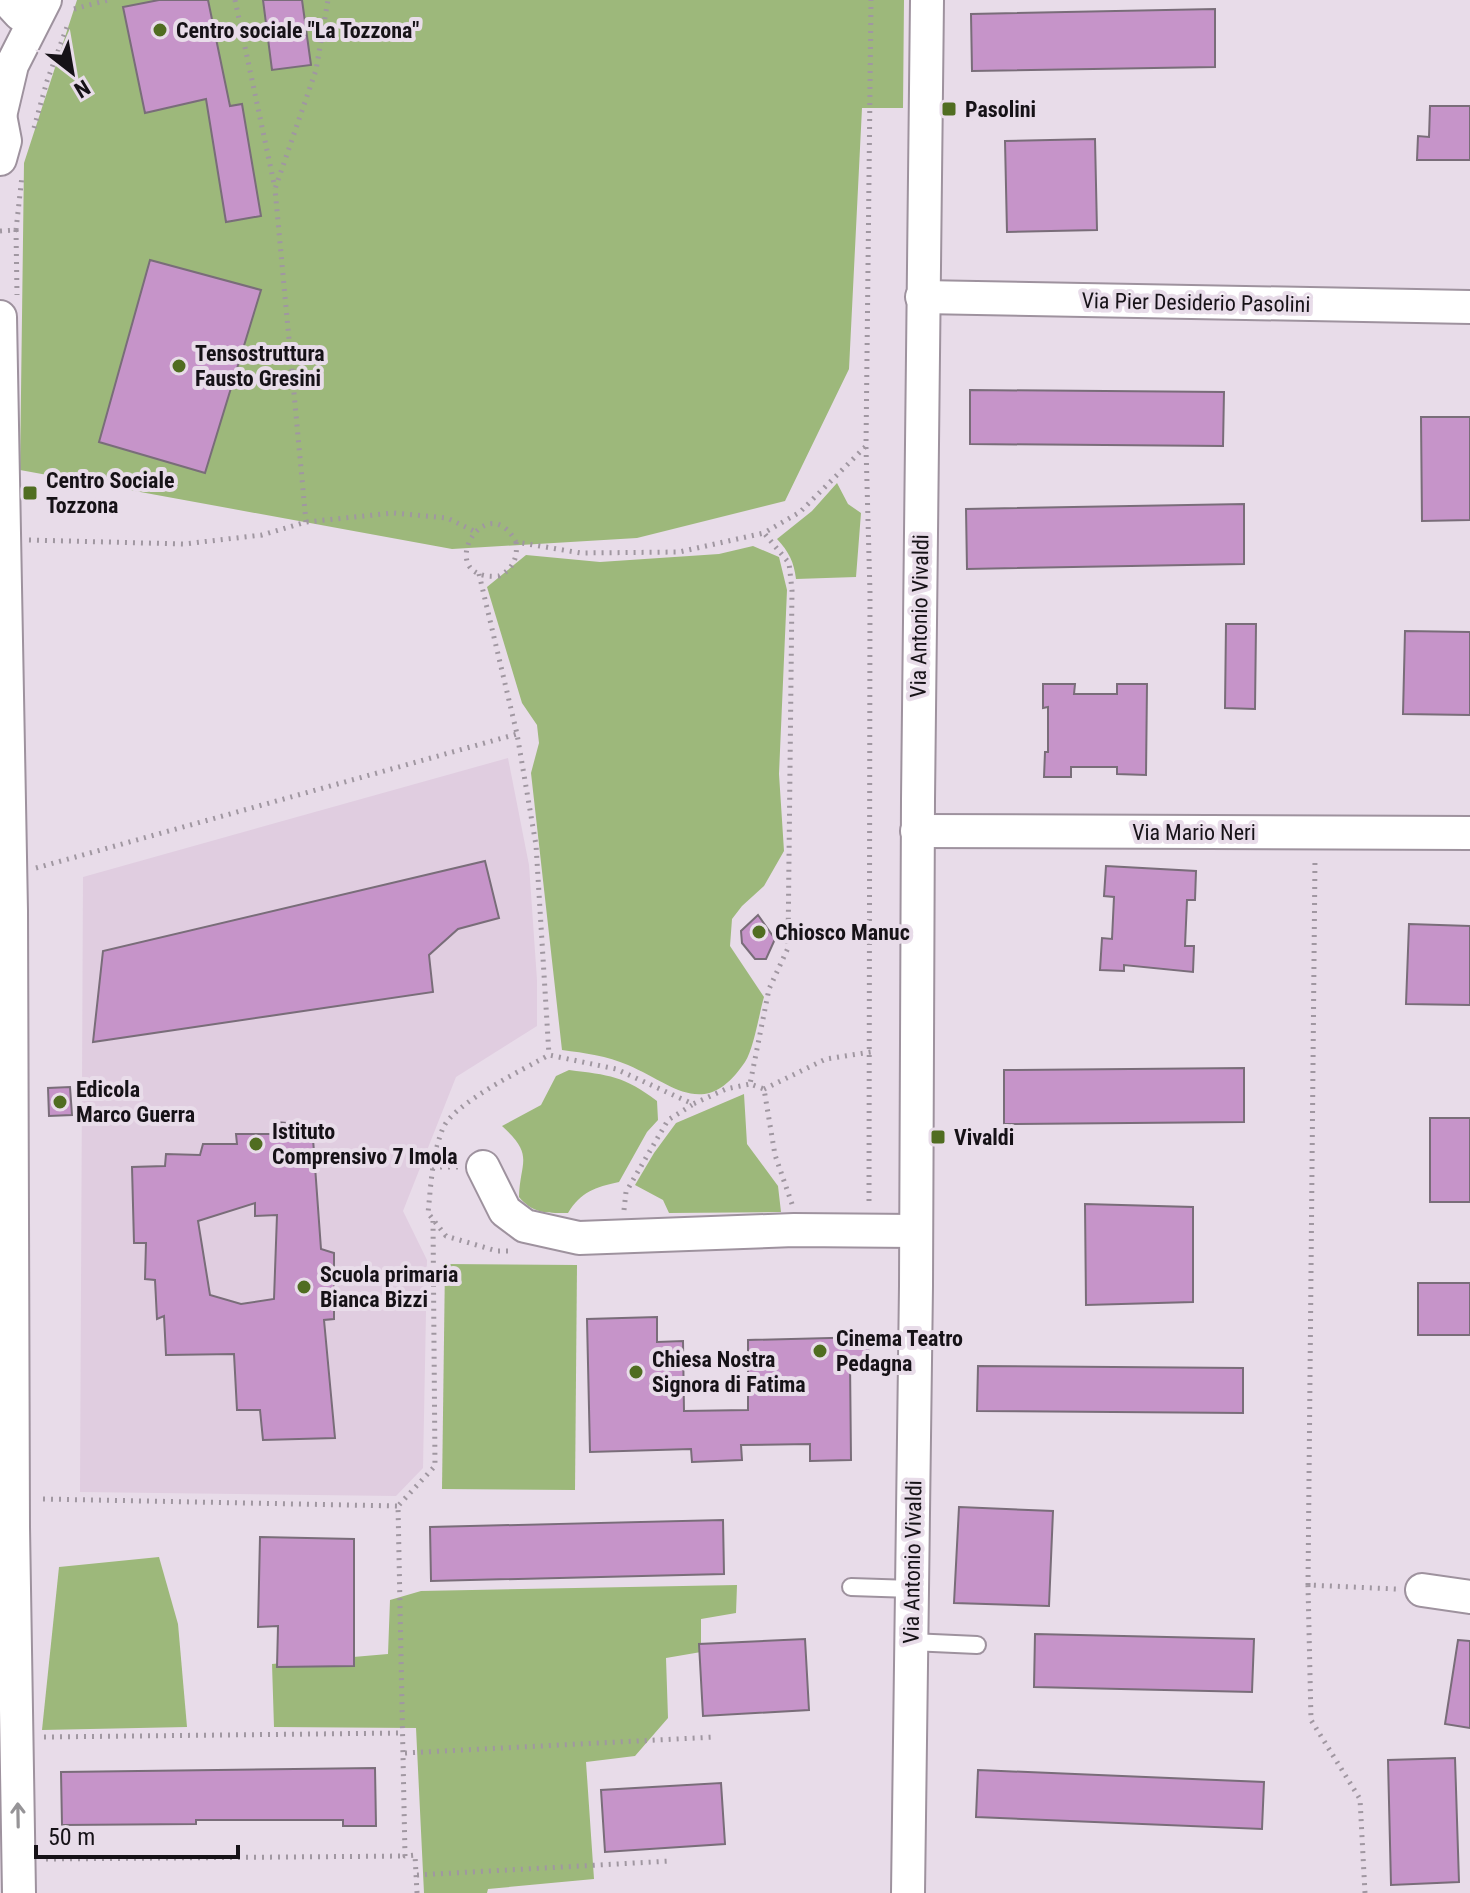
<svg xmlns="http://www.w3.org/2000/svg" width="1470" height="1893" viewBox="0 0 1470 1893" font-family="'Roboto Condensed',sans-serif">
	<rect width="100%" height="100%" fill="#e8dce9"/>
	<path fill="#e0cde0" d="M508,758L529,865L537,980V1026L456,1077L403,1211L427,1260L423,1468L396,1496L80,1492L83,877Z"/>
	<g fill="#9db87b">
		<path d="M77,0H904L903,108H862L849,369L785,501L637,538L452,549L20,470L24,163Z"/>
		<path d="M837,483L848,504L861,513L856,577L796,579C794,562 789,552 777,539L812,511Z"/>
		<path d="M753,546L779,557L787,590L779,774L784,851L764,886L742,906L732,919L730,946L764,997C759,1014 754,1048 745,1062C705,1121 674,1085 628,1065C607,1056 585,1053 562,1050L531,773L539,743L537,725L522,703L487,587L526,555L600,562L719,554Z"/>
		<path d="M569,1070C609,1075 624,1076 657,1101L658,1120L647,1132L619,1182C595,1187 581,1192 568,1213C547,1213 533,1214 519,1197C520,1161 535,1156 502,1126L541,1105L556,1076Z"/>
		<path d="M744,1094L747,1144L778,1186L781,1212L669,1213L663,1200L635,1185L654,1153L676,1123Z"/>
		<path d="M445,1264L577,1265L575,1490L442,1489Z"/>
		<path d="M159,1557L178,1624L187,1727L42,1730L59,1567Z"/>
		<path d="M737,1585L736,1613L701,1619V1652L666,1658L668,1718L635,1756L586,1762L594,1879L488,1889L487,1893H424L416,1728L274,1727L272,1664L388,1654L390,1600L421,1591Z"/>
	</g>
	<g fill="#c694c9" stroke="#796d79" stroke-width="2" fill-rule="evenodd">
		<path d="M159,0H208L230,106L242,104L261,216L226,222L206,99L145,113L123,7Z"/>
		<path d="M263,0H302L311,65L272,70Z"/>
		<path d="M1215,9V67L972,71L971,14Z"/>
		<path d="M1430,106H1470V160H1417L1418,136L1429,137Z"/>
		<path d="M1095,139L1097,230L1007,232L1005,141Z"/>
		<path d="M150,260L261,290L205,473L99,442Z"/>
		<path d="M970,390L1224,392L1223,446L970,444Z"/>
		<path d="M1421,417H1470V520L1422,521Z"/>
		<path d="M1244,504V564L967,569L966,509Z"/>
		<path d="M1226,624H1256L1255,709L1225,708Z"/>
		<path d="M1405,631L1470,632V715L1403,714Z"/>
		<path d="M1043,684H1075L1074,694H1117V684H1147L1146,775L1117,774V767H1071V777H1044L1045,752H1048V707L1043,708Z"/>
		<path d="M485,861L499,918L458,929L429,955L433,992L93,1042L103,951Z"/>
		<path d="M1106,866L1196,871L1195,900H1187L1185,946H1194L1193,972L1124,965V971L1100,970L1102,938L1112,939L1114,897L1104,896Z"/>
		<path d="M758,915L775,939L766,959H755L742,943L741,931Z"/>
		<path d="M1409,924L1470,926V1005L1406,1004Z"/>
		<path d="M1244,1068V1122L1004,1124V1070Z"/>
		<path d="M70,1087L72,1115L49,1116L48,1088Z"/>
		<rect x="1430" y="1118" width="40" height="84"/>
		<path d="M275,1122L312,1125L321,1249L334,1253V1319L324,1320L335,1438L263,1440L260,1410H237L234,1354L166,1355L164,1316L157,1319L155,1280L145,1279L146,1243H134L132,1167L165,1166L166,1154L200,1155L203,1144H237L236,1134H272ZM255,1203V1216L277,1215L274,1299L241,1304L210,1295L198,1221Z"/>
		<path d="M1085,1204L1193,1207V1302L1086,1305Z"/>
		<rect x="1418" y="1283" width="52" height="52"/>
		<path d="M657,1317V1342L683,1341L684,1411L748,1410V1340L869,1337V1361H850L851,1460L810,1461V1444L741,1445L742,1460L692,1462L691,1449L590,1452L587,1319Z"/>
		<path d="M978,1366L1243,1368V1413L977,1411Z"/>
		<path d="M959,1507L1053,1511L1049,1606L954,1603Z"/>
		<path d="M723,1520L724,1574L431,1581L430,1527Z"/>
		<path d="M260,1537L354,1539V1666L277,1667L278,1626L258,1627Z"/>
		<path d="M1035,1634L1254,1639L1252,1692L1034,1687Z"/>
		<path d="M805,1639L809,1710L703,1716L699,1644Z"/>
		<path d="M1458,1640L1470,1641V1728L1445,1724Z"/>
		<path d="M1455,1758L1459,1882L1391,1885L1388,1760Z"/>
		<path d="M375,1768L376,1826H343V1820H196V1824L62,1825L61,1772Z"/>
		<path d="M978,1770L1264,1782L1262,1829L976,1817Z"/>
		<path d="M721,1783L725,1844L605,1852L601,1790Z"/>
	</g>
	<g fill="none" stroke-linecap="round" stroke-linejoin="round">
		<g stroke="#9e929e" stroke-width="20">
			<g id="lane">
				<path d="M851,1587L912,1589"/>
				<path d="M911,1642L977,1645"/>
			</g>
		</g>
		<g stroke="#9e929e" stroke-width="36">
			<g id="street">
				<path d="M7,0L20,14"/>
				<path d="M0,115L5,141L0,159"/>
				<path d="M0,116L12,65L45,0"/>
				<path d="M922,297L1470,307"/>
				<path d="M0,317L11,911L13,1527L19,1893"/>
				<path d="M917,831L1470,833"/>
				<path d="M483,1167L505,1211L525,1226L579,1238L794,1230L916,1231"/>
				<path d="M1422,1590L1470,1597"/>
				<path d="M908,1893L916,1286L918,800L927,0"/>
			</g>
		</g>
		<g stroke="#a097a1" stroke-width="5" stroke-dasharray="2 6" stroke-linecap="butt">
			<path d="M235,0L275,188"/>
			<path d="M74,9L108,0"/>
			<path d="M34,128L47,81L67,27"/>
			<path d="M16,230L17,295"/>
			<path d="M0,231L16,230L22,176"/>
			<path d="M866,447L870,593L869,1205"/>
			<path d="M306,522L275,189L316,70L328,0"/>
			<path d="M29,540L184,544L262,535L306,522L393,513L447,518L474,531"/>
			<path d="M516,542C518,558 513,569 499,576C431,582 485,484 516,542L581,553L679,552L764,533"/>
			<path d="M479,574L517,734L536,845L549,1055"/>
			<path d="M36,868L517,734"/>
			<path d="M764,1089L826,1059L871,1052"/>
			<path d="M432,1167H458"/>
			<path d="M792,1204L775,1155L764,1089L750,1084L769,989L788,948L792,590L789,563L764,533L800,512L866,446L871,0"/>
			<path d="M624,1210L626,1192L668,1120L692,1105"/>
			<path d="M508,1251H497L446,1236L428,1213C431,1185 432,1155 443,1128C454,1103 524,1069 549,1055L616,1069L693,1104L726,1089L750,1084"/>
			<path d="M43,1499L398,1506"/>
			<path d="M1308,1585L1315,858"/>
			<path d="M44,1737L403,1733"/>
			<path d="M405,1753L715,1737"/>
			<path d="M46,1859L405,1856"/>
			<path d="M417,1875L671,1861"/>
			<path d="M417,1893L415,1855L405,1856L398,1506L435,1466L433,1221"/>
			<path d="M1365,1893L1360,1799L1311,1720L1308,1585L1396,1589"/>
		</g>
		<use href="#lane" stroke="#fff" stroke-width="16"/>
		<use href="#street" stroke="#fff" stroke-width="32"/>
	</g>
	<defs><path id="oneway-shaft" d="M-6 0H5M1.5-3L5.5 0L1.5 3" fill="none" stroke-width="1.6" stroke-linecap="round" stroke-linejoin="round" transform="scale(2)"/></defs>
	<use stroke="#969497" href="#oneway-shaft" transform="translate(18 1815) rotate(-91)"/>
	<g fill="#506d21" stroke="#e8dce9" stroke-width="3">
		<circle cx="160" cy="30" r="8"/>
		<rect x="941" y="101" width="16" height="16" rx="4"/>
		<circle cx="179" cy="366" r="8"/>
		<rect x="22" y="485" width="16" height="16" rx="4"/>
		<circle cx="759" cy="932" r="8"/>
		<circle cx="60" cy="1102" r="8"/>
		<rect x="930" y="1129" width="16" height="16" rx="4"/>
		<circle cx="256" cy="1144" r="8"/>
		<circle cx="304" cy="1287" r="8"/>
		<circle cx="820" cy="1351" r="8"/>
		<circle cx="636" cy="1372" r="8"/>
	</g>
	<g text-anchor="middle" stroke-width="8" stroke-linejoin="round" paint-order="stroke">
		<g font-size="22" font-weight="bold" fill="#161217" stroke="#e8dce9" text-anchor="start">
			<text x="176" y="38">Centro sociale "La Tozzona"</text>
			<text x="965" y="117">Pasolini</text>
			<text x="195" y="361">Tensostruttura<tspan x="195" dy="25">Fausto Gresini</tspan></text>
			<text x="46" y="488">Centro Sociale<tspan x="46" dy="25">Tozzona</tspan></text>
			<text x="775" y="940">Chiosco Manuc</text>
			<text x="76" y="1097">Edicola<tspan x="76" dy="25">Marco Guerra</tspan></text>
			<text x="272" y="1139">Istituto<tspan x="272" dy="25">Comprensivo 7 Imola</tspan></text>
			<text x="954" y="1145">Vivaldi</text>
			<text x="320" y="1282">Scuola primaria<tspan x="320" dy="25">Bianca Bizzi</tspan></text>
			<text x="836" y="1346">Cinema Teatro<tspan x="836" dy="25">Pedagna</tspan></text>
			<text x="652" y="1367">Chiesa Nostra<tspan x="652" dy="25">Signora di Fatima</tspan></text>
		</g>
		<g font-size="22" fill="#161217" stroke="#e8dce9">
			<text transform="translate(1196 302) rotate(1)" y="8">Via Pier Desiderio Pasolini</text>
			<text transform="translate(919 616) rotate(-89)" y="8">Via Antonio Vivaldi</text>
			<text x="1194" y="840">Via Mario Neri</text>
			<text transform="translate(912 1562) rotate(-89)" y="8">Via Antonio Vivaldi</text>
		</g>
	</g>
	<g transform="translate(72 72) rotate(149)" stroke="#e8dce9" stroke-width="6" paint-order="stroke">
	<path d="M0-6L14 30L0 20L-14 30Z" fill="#161217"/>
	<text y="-12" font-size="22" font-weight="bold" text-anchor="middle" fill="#161217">N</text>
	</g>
	<path d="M36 1845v12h202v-12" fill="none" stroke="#161217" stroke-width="4"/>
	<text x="48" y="1845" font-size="24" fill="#161217" stroke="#e8dce9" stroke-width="6" paint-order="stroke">50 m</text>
</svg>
